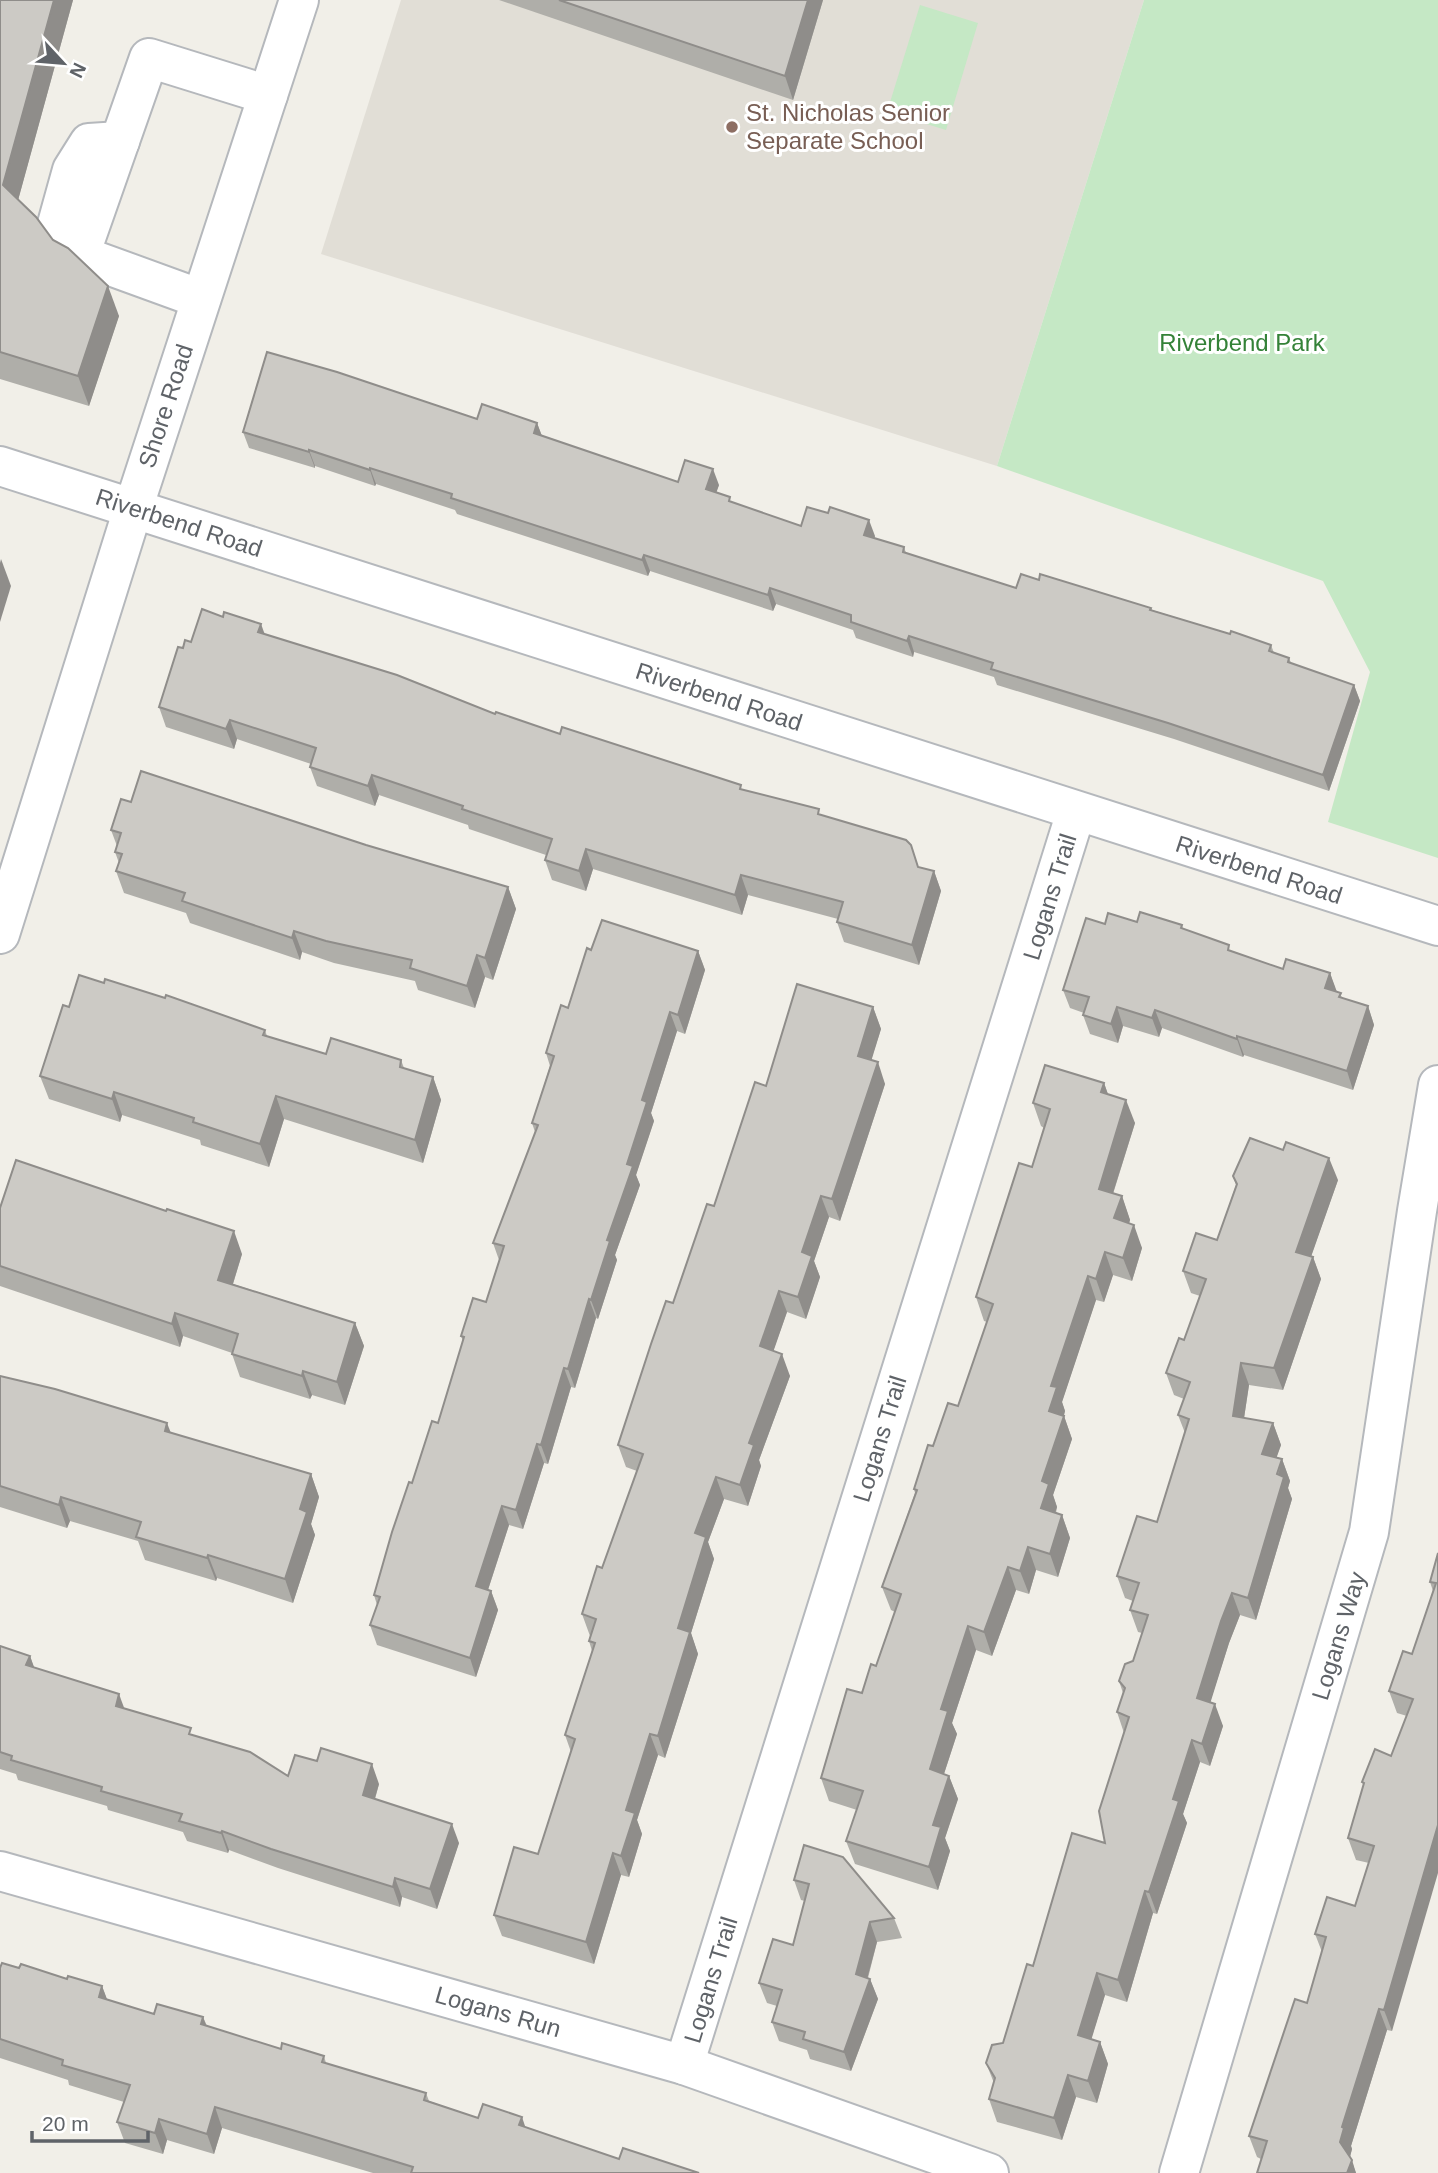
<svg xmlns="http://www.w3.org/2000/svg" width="1438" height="2173" viewBox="0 0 1438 2173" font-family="Helvetica,sans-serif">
	<rect width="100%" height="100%" fill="#f1efe8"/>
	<path fill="#e1ded6" d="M401,0H1144L997,466L321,254Z"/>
	<g fill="#c5e8c5">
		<path d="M1144,0H1438V858L1328,822L1370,672L1323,581L997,466Z"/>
		<path d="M920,5L978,23L946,130L887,112Z"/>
	</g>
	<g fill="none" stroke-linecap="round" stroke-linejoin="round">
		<g stroke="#b5b8bc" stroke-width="42">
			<g id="minor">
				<path d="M80,255L57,224L72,170L89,143L120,141"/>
				<path d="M201,299L80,255L149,58L268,95"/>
				<path d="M0,466L1438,926"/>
				<path d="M0,934L133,509L299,0"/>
				<path d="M0,1871L684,2065L989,2173"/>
				<path d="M684,2065L1076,812"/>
				<path d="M1179,2173L1369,1532L1417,1211L1438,1085"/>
			</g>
		</g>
		<use href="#minor" stroke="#fff" stroke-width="38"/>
	</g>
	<g fill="#afaea9">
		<path d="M0,0H73L18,200L119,316L89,406L0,379Z"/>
		<path d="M499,0H823L793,100Z"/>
		<path d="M477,419L537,423L542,436L678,482L719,485L716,492L732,502L801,526L875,536L874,538L904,547L906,553L1016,588L1039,580L1151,608L1152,610L1230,634L1271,645L1274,653L1289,658L1291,663L1354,685L1360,701L1329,791L1174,739L997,685L994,677L914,652L913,657L856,638L853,630L776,604L773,611L650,571L648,576L457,514L455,510L376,484L375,486L315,466V468L249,448L243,432Z"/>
		<path d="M223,617L265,634L495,714L743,790L822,816L919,867L934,871L941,891L919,965L844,942L837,922L838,919L748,895L742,915L593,869L586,891L552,880L545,860L546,855L469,829L468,825L379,795L375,806L317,786L310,767L311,764L237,739L234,749L166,727L159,707L183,648Z"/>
		<path d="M131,802L366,845L508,887L516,909L493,980L485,977L475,1008L418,990L415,981L334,963L302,952L300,960L190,923L186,913L124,893L116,871L119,863L115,852L117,846L111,830Z"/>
		<path d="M1137,922L1182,925L1183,929L1232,951L1283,969L1330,973L1336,991L1343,998L1368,1006L1374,1025L1353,1090L1244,1055L1243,1057L1162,1028L1159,1037L1123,1026L1118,1043L1090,1034L1083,1015L1084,1013L1070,1008L1063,990L1105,924Z"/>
		<path d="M591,950L698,951L705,970L685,1034L677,1031L651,1113L654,1121L636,1175L640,1185L615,1255L617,1260L598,1319L596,1318L575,1388L571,1387L548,1464L544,1463L523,1529L509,1525L488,1590L491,1591L498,1610L476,1677L377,1645L370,1625L377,1605L374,1595L412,1483L438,1423L463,1341L461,1336L486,1302L499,1260L493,1243L535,1132L532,1123L550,1066L546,1053L568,1008Z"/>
		<path d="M104,983L265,1030L267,1036L326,1054L401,1060L404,1068L433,1077L441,1100L423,1163L284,1119L269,1167L201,1145L200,1140L122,1115L120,1122L49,1099L40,1076L69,1007Z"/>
		<path d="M873,1007L881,1029L871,1060L885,1084L840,1221L829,1217L814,1261L820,1277L806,1319L787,1312L773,1351L790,1376L759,1460L761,1466L748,1506L724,1499L708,1542L714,1559L691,1633L698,1654L665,1758L658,1755L637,1820L642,1834L629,1877L621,1875L594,1964L502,1936L494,1915L538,1854L571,1752L565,1735L592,1651L589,1641L590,1636L582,1614L602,1568L637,1471L626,1467L618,1445L673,1303L766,1086Z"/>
		<path d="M1104,1083L1108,1094L1135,1123L1113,1194L1122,1196L1130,1220L1129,1223L1142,1248L1132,1281L1113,1275L1104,1302L1096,1300L1062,1402L1065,1411L1064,1416L1072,1439L1053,1495L1057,1507L1056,1513L1062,1515L1070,1538L1058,1577L1036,1570L1029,1594L1016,1590L992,1656L976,1650L952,1723L957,1734L944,1774L949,1776L958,1799L945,1838L950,1851L938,1890L855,1864L846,1841L857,1810L829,1801L821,1778L862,1693L876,1666L895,1612L891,1610L882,1587L915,1493L914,1489L933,1446L958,1406L987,1322L984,1321L976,1297L1032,1167L1044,1128L1041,1126L1033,1103Z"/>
		<path d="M1233,1176L1338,1180L1311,1256L1313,1257L1321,1279L1283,1390L1249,1385L1244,1418L1273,1423L1281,1445L1276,1458L1282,1459L1290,1481L1288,1488L1292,1499L1256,1620L1240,1615L1229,1643L1210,1702L1223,1726L1210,1766L1200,1762L1183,1814L1187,1823L1157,1914L1153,1913L1127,2002L1105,1995L1091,2039L1100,2042L1108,2064L1097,2103L1076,2097L1062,2140L997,2122L989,2099L994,2083L986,2063L1003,2043L1033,1966L1105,1843L1124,1733L1117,1712L1123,1693L1119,1681L1133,1661L1142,1633L1138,1632L1130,1610L1133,1601L1125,1598L1117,1576L1157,1522L1185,1433L1178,1415L1184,1399L1174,1395L1166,1373L1184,1340L1200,1296L1191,1293L1183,1271L1217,1240L1236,1185Z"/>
		<path d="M0,1208L242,1254L233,1284L355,1323L364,1346L345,1405L312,1395L310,1399L240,1377L232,1354V1353L183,1336L180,1347L0,1286Z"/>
		<path d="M0,1376L171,1433L311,1474L319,1497L311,1524L315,1535L293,1603L217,1578L216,1581L145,1560L138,1541L70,1521L67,1528L0,1507Z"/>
		<path d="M1438,1553L1392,2031L1387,2030L1351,2146L1352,2149L1350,2157L1356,2173H1257L1261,2159L1257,2157L1249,2136L1307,2003L1322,1952L1315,1934L1355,1906L1369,1863L1356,1860L1348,1838L1364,1786L1362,1782L1391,1756L1407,1716L1397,1713L1389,1691L1412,1654L1433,1591L1430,1582Z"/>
		<path d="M0,1646L30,1656L34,1668L125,1709L193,1735L288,1776L379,1784L375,1799L459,1843L437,1909L402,1897L400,1907L278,1868L229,1850L228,1853L187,1841L183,1832L108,1810L107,1806L18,1780L16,1774L0,1769Z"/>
		<path d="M804,1845L894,1918L902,1938L877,1942L868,1978L870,1979L878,1999L851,2071L810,2059L807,2050L779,2041L772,2022L777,2006L767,2003L759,1983L793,1945L805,1901L801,1900L794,1880Z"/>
		<path d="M0,1968H19L102,1986L107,2000L154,2014L203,2017L207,2026L281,2049L324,2056L326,2063L426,2093L429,2101L478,2118L525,2127L619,2159L699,2173H373L222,2128L214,2154L167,2140L163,2154L125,2143L117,2122L124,2102L69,2085L68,2080L0,2058Z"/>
	</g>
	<g fill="#8f8d8a">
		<path d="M54,0H73L14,215L3,185Z"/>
		<path d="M808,0H823L793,100L785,76Z"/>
		<path d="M108,286L119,316L89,406L78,376Z"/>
		<path d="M537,423L543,439L534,433Z"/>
		<path d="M309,450L315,466V468L309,452Z"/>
		<path d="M370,468L376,484L375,486L370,470Z"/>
		<path d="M713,469L719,485L712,505L706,489Z"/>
		<path d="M869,520L875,536L870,550L864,535Z"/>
		<path d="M644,555L650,571L648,576L642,560Z"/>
		<path d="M1,559L11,586L0,622V563Z"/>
		<path d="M770,588L776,604L773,611L768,595Z"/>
		<path d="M261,624L268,643L258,632Z"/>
		<path d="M909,636L914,652L913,657L907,641Z"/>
		<path d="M1354,685L1360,701L1329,791L1323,775Z"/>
		<path d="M230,720L237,739L234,749L226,729Z"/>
		<path d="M372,775L379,795L375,806L368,786Z"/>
		<path d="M586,849L593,869L586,891L579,871Z"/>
		<path d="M934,871L941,891L919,965L912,945Z"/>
		<path d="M741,875L748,895L742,915L735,895Z"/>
		<path d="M508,887L516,909L493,980L485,958Z"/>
		<path d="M294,931L302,952L300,960L292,938Z"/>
		<path d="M698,951L705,970L685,1034L678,1015Z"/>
		<path d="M477,955L485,977L475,1008L467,986Z"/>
		<path d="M1330,973L1337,992L1325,988Z"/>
		<path d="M1368,1006L1374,1025L1353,1090L1347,1071Z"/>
		<path d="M873,1007L881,1029L866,1078L858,1056Z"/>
		<path d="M1117,1007L1123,1026L1118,1043L1111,1024Z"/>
		<path d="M1155,1010L1162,1028L1159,1037L1152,1018Z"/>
		<path d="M670,1012L677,1031L651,1113L654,1121L636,1175L640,1185L615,1255L617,1260L598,1319L591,1300L642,1100Z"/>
		<path d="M1237,1036L1244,1055L1243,1057L1237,1039Z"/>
		<path d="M878,1062L885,1084L840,1221L832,1199Z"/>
		<path d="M433,1077L441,1100L423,1163L415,1140Z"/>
		<path d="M1104,1083L1112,1106L1101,1092Z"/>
		<path d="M114,1092L122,1115L120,1122L112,1099Z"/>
		<path d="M276,1096L284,1119L269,1167L260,1144Z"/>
		<path d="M1126,1100L1135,1123L1107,1212L1099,1189Z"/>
		<path d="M1329,1158L1338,1180L1305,1274L1296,1252Z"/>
		<path d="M821,1196L829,1217L814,1261L820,1277L806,1319L798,1297L802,1252Z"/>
		<path d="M1122,1196L1130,1220L1123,1242L1114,1218Z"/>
		<path d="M1134,1225L1142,1248L1132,1281L1123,1258Z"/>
		<path d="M234,1231L242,1254L227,1303L218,1280Z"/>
		<path d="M1105,1252L1113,1275L1104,1302L1096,1279Z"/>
		<path d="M1313,1257L1321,1279L1283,1390L1274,1368Z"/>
		<path d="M1088,1276L1096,1300L1062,1402L1065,1411L1058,1434L1049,1411L1051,1386Z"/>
		<path d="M779,1291L787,1312L768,1367L760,1346Z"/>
		<path d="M589,1299L596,1318L575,1388L568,1369Z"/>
		<path d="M175,1313L183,1336L180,1347L172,1324Z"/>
		<path d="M355,1323L364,1346L345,1405L337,1382Z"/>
		<path d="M782,1354L790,1376L759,1460L761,1466L748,1506L740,1485L749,1443Z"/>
		<path d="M1241,1363L1249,1385L1241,1438L1233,1416Z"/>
		<path d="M564,1368L571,1387L548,1464L541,1445Z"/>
		<path d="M303,1371L312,1395L310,1399L302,1376Z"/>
		<path d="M1064,1416L1072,1439L1053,1495L1057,1507L1049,1531L1041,1508L1042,1481Z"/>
		<path d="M167,1423L176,1446L165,1431Z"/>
		<path d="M1273,1423L1281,1445L1270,1476L1262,1454Z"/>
		<path d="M537,1444L544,1463L523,1529L516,1510Z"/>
		<path d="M1282,1459L1290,1481L1288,1488L1292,1499L1256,1620L1248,1598Z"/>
		<path d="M311,1474L319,1497L311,1524L315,1535L293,1603L285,1579L300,1509Z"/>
		<path d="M716,1477L724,1499L708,1542L714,1559L691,1633L698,1654L665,1758L658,1736L695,1533Z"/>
		<path d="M61,1497L70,1521L67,1528L59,1505Z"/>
		<path d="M502,1506L509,1525L483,1605L476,1586Z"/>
		<path d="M1062,1515L1070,1538L1058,1577L1050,1554Z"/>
		<path d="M1028,1547L1036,1570L1029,1594L1020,1571Z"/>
		<path d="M208,1555L217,1578L216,1581L207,1558Z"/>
		<path d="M1008,1567L1016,1590L992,1656L984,1632Z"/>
		<path d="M491,1591L498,1610L476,1677L470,1658Z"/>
		<path d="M1232,1593L1240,1615L1229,1643L1205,1720L1197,1698L1221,1621Z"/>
		<path d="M968,1626L976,1650L952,1723L957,1734L938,1792L930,1769L941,1709Z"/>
		<path d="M30,1656L37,1675L26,1665Z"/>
		<path d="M119,1694L126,1713L116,1706Z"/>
		<path d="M1215,1704L1223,1726L1210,1766L1202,1744Z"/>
		<path d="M650,1734L658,1755L637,1820L642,1834L629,1877L621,1856L626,1810Z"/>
		<path d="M1192,1740L1200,1762L1183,1814L1187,1823L1157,1914L1149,1892L1173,1799Z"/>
		<path d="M372,1764L379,1784L370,1815L363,1795Z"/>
		<path d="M949,1776L958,1799L945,1838L950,1851L938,1890L929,1867L933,1825Z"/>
		<path d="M452,1824L459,1843L437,1909L430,1889Z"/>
		<path d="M1438,1825V1873L1392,2031L1384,2010Z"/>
		<path d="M222,1831L229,1850L228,1853L221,1833Z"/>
		<path d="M613,1853L621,1875L594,1964L586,1942Z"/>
		<path d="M395,1878L402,1897L400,1907L393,1887Z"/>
		<path d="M1145,1891L1153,1913L1127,2002L1118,1980Z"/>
		<path d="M870,1922L877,1942L863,1994L856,1974Z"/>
		<path d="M1097,1973L1105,1995L1086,2057L1078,2035Z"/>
		<path d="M870,1979L878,1999L851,2071L844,2052Z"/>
		<path d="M102,1986L110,2007L99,1997Z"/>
		<path d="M1379,2009L1387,2030L1351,2146L1352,2149L1348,2164L1340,2142L1342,2127Z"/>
		<path d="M203,2017L211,2038L201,2024Z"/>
		<path d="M1100,2042L1108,2064L1097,2103L1088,2081Z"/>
		<path d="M1068,2075L1076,2097L1062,2140L1054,2118Z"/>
		<path d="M215,2107L222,2128L214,2154L207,2134Z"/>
		<path d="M522,2117L529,2138L519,2125Z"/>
		<path d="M159,2119L167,2140L163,2154L155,2133Z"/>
		<path d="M1352,2160L1356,2173H1347Z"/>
	</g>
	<g fill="#cccac5" stroke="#8f8d8a" stroke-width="2">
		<path d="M0,0H54L3,185L36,217L53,240L68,248L108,286L78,376L0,352Z"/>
		<path d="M559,0H808L785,76Z"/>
		<path d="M267,352L337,372L477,419L482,404L537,423L534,433L678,482L685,460L713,469L706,489L730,497L729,501L801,526L807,507L828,513L830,507L869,520L864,535L904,547L903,552L1016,588L1021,574L1039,580L1040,574L1151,608L1150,610L1230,634L1231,631L1271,645L1269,651L1289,658L1288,662L1354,685L1323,775L1168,723L991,669L993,663L909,636L907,641L851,622V615L770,588L768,595L644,555L642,560L451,498L452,494L370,468V470L309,450V452L243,432Z"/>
		<path d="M202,609L223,617L224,612L261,624L258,632L397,675L495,714L496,712L560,734L562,727L741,785L740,789L819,809L818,814L906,840L911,845L918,867L934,871L912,945L837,922L843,902L741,875L735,895L586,849L579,871L545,860L552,839L462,809L463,806L372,775L368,786L310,767L316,748L230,720L226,729L159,707L178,647L183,648L185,640L191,642Z"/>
		<path d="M141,771L366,845L508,887L485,958L477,955L467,986L410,968L412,960L326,941L294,931L292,938L182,901L185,893L116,871L122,854L115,852L121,833L111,830L121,799L131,802Z"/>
		<path d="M1140,912L1182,925L1181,928L1229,945L1228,950L1283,969L1286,959L1330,973L1325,988L1341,993L1339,997L1368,1006L1347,1071L1237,1036V1039L1155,1010L1152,1018L1117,1007L1111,1024L1083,1015L1089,997L1063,990L1086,918L1105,924L1108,913L1137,922Z"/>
		<path d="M602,920L698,951L678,1015L670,1012L642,1100L647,1102L627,1164L633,1166L607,1240L610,1241L591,1300L589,1299L568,1369L564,1368L541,1445L537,1444L516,1510L502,1506L476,1586L491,1591L470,1658L370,1625L380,1597L374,1595L392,1532L409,1482L412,1483L432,1421L438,1423L464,1337L461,1336L473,1298L486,1302L504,1246L493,1243L538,1125L532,1123L554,1056L546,1053L561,1005L568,1008L587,948L591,950Z"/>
		<path d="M79,975L104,983L105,979L165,998L166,995L265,1030L263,1035L326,1054L331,1038L401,1060L400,1067L433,1077L415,1140L276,1096L260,1144L193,1122L194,1118L114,1092L112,1099L40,1076L63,1005L69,1007Z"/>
		<path d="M797,984L873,1007L858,1056L878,1062L832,1199L821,1196L802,1252L812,1256L798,1297L779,1291L760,1346L782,1354L749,1443L754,1445L740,1485L716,1477L695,1533L706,1537L678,1628L690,1632L658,1736L650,1734L626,1810L635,1813L621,1856L613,1853L586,1942L494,1915L514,1847L538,1854L575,1739L565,1735L595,1643L589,1641L596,1619L582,1614L597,1566L602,1568L643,1454L618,1445L651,1344L666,1301L673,1303L707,1204L714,1206L755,1082L766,1086Z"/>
		<path d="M1045,1065L1104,1083L1101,1092L1126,1100L1099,1189L1122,1196L1114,1218L1134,1225L1123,1258L1105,1252L1096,1279L1088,1276L1051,1386L1057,1387L1049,1411L1064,1416L1042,1481L1049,1484L1041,1508L1062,1515L1050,1554L1028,1547L1020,1571L1008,1567L984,1632L968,1626L941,1709L948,1711L930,1769L949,1776L933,1825L941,1827L929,1867L846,1841L863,1791L821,1778L847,1689L862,1693L871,1664L876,1666L901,1594L882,1587L917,1490L914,1489L928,1445L933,1446L948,1403L958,1406L993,1304L976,1297L1019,1163L1032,1167L1050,1109L1033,1103Z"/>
		<path d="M1250,1138L1283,1150L1286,1142L1329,1158L1296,1252L1313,1257L1274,1368L1241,1363L1233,1416L1273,1423L1262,1454L1282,1459L1277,1474L1284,1477L1248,1598L1232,1593L1221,1621L1197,1698L1215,1704L1202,1744L1192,1740L1173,1799L1179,1801L1149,1892L1145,1891L1118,1980L1097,1973L1078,2035L1100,2042L1088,2081L1068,2075L1054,2118L989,2099L995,2078L986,2063L992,2045L1003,2043L1027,1964L1033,1966L1072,1833L1105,1843L1099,1811L1129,1717L1117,1712L1125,1688L1119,1681L1125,1664L1133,1661L1148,1615L1130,1610L1139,1583L1117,1576L1137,1516L1157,1522L1189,1419L1178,1415L1190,1382L1166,1373L1179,1338L1184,1340L1206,1279L1183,1271L1196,1233L1217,1240L1237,1184L1233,1176Z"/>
		<path d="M16,1160L166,1211L167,1209L234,1231L218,1280L355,1323L337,1382L303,1371L302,1376L232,1354L238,1334L175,1313L172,1324L0,1266V1208Z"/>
		<path d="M0,1376L55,1389L167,1423L165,1431L311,1474L300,1509L307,1512L285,1579L208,1555L207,1558L136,1537L141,1522L61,1497L59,1505L0,1486Z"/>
		<path d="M1438,1553V1825L1384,2010L1379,2009L1342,2127L1344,2128L1340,2142L1352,2160L1347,2173H1257L1267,2141L1249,2136L1295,1999L1307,2003L1326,1937L1315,1934L1327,1897L1355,1906L1374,1846L1348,1838L1364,1783L1362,1782L1375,1749L1391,1756L1413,1699L1389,1691L1403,1651L1412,1654L1436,1583L1430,1582Z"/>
		<path d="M0,1646L30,1656L26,1665L119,1694L116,1706L191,1728L189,1734L250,1752L288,1776L295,1755L317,1761L321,1748L372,1764L363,1795L452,1824L430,1889L395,1878L393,1887L271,1849L222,1831L221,1833L179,1821L182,1814L101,1791L102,1787L11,1760L12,1756L0,1752Z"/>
		<path d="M804,1845L843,1857L894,1918L870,1922L856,1974L870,1979L844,2052L803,2039L805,2032L772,2022L782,1990L759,1983L773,1939L793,1945L809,1884L794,1880Z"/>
		<path d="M2,1963L19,1968L21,1964L67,1979L68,1976L102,1986L99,1997L154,2014L157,2004L203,2017L201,2024L281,2049L282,2043L324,2056L322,2062L426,2093L424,2100L478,2118L483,2104L522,2117L519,2125L619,2159L623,2148L699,2173H411L413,2167L309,2135L215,2107L207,2134L159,2119L155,2133L117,2122L130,2085L62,2065L63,2060L0,2039V1968Z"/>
	</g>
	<circle fill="#8d6e63" stroke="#fff" stroke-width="2.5" cx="732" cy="127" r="7"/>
	<g text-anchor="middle" stroke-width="6" stroke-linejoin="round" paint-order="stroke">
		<g font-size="24" fill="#785e54" stroke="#fff" text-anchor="start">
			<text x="746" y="121">St. Nicholas Senior<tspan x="746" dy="28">Separate School</tspan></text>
		</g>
		<g font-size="24" fill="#348238" stroke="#fff">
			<text x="1242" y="351">Riverbend Park</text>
		</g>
		<g font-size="24" fill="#5f6368" stroke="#fff">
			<text transform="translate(166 406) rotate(-72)" y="8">Shore Road</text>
			<text transform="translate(179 523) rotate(18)" y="8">Riverbend Road</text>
			<text transform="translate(719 697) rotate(18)" y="8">Riverbend Road</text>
			<text transform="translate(1259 870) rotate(18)" y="8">Riverbend Road</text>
			<text transform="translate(1050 897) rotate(-73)" y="8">Logans Trail</text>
			<text transform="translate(880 1439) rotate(-73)" y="8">Logans Trail</text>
			<text transform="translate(1339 1636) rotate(-73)" y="8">Logans Way</text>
			<text transform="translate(711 1980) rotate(-73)" y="8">Logans Trail</text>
			<text transform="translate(498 2012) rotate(16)" y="8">Logans Run</text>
		</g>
	</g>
	<g transform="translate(63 63) rotate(116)" stroke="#ffffff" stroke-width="5" paint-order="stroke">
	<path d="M0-5L12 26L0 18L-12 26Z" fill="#5f6368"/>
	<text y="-10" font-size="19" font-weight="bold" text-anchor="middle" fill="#5f6368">N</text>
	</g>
	<path d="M32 2131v10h116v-10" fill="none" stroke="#5f6368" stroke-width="3.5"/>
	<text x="42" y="2131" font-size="21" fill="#5f6368" stroke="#ffffff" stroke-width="5" paint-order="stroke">20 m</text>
</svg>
